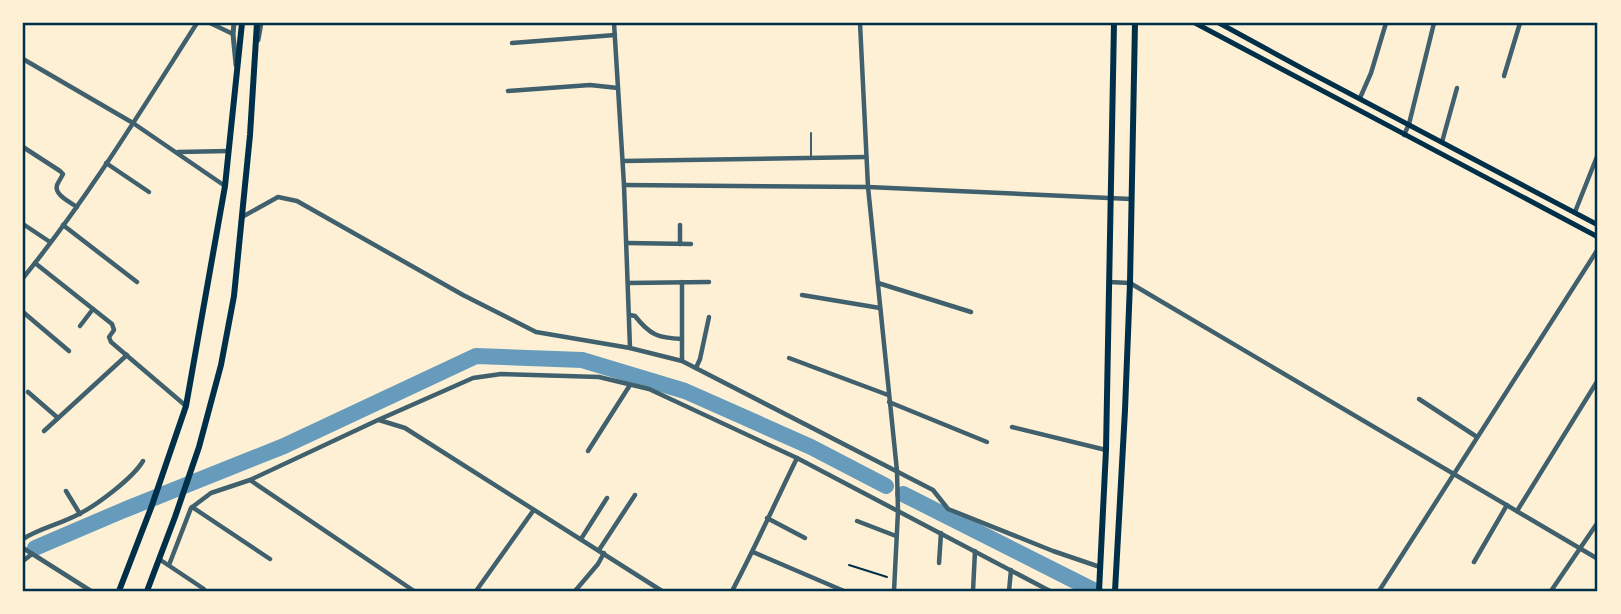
<svg xmlns="http://www.w3.org/2000/svg" width="1621" height="614" viewBox="0 0 1621 614" font-family="'Source Serif 4',serif">
	<rect width="100%" height="100%" fill="#fdf0d5"/>
	<g fill="none" stroke-linecap="round" stroke-linejoin="round">
		<g stroke="#669bbc" stroke-width="16">
			<path d="M903,494L1095,591"/>
			<path d="M35,548L124,510L284,446L476,356L582,360L685,391L811,447L886,486"/>
		</g>
		<path stroke="#003049" stroke-width="2" d="M849,565L887,577"/>
		<path stroke="#3f606c" stroke-width="2" d="M811,156V133"/>
		<g stroke="#3f606c" stroke-width="4.5">
			<path d="M210,23L233,34"/>
			<path d="M614,23L624,185L630,348"/>
			<path d="M860,23L868,187L897,471L898,511L894,591"/>
			<path d="M512,43L615,35"/>
			<path d="M23,59L133,123L225,186"/>
			<path d="M1504,76L1520,23"/>
			<path d="M508,91L590,85L618,88"/>
			<path d="M1360,98L1371,73L1386,23"/>
			<path d="M1404,135L1409,124L1434,23"/>
			<path d="M1442,142L1457,88"/>
			<path d="M23,147L60,171L63,174C61,178 59,181 57,185C54,195 70,202 77,207"/>
			<path d="M178,152L229,151"/>
			<path d="M623,161L866,157"/>
			<path d="M106,163L149,192"/>
			<path d="M624,185L868,187L1131,199"/>
			<path d="M1575,212L1598,154"/>
			<path d="M242,217L278,197L297,201L463,295L536,332L630,348L682,361L933,490L948,509L1053,551L1100,567"/>
			<path d="M23,224L50,242"/>
			<path d="M63,225L137,282"/>
			<path d="M627,243L691,244"/>
			<path d="M680,244V225"/>
			<path d="M35,263L112,324L114,330L109,337L111,342L186,406"/>
			<path d="M23,278C88,198 142,109 197,23"/>
			<path d="M1109,282L1130,283L1598,559"/>
			<path d="M628,283L709,282"/>
			<path d="M878,283L971,312"/>
			<path d="M802,295L880,308"/>
			<path d="M23,312L69,351"/>
			<path d="M630,315L635,316C650,335 658,338 682,339"/>
			<path d="M80,326L93,309"/>
			<path d="M789,358L888,395"/>
			<path d="M682,361V282"/>
			<path d="M696,368L700,359L709,317"/>
			<path d="M28,392L58,418"/>
			<path d="M1419,399L1477,437"/>
			<path d="M889,402L987,442"/>
			<path d="M379,420L405,428L662,591"/>
			<path d="M1012,427L1106,450"/>
			<path d="M44,431L127,355"/>
			<path d="M588,451L630,385"/>
			<path d="M250,480L414,591"/>
			<path d="M66,491L80,514"/>
			<path d="M192,507L270,559"/>
			<path d="M1517,511L1598,380"/>
			<path d="M767,518L805,538"/>
			<path d="M857,521L896,536"/>
			<path d="M23,539C40,528 61,524 79,514C97,505 133,478 143,461"/>
			<path d="M581,539L607,498"/>
			<path d="M23,548L91,591"/>
			<path d="M599,550L635,495"/>
			<path d="M753,552L844,591"/>
			<path d="M159,559L204,589"/>
			<path d="M23,561L32,554"/>
			<path d="M1474,562L1507,505"/>
			<path d="M939,563L941,533"/>
			<path d="M169,565L191,508L211,493L250,480L378,420L473,378L501,374L599,377L649,389L797,458L1050,591"/>
			<path d="M476,591L533,511"/>
			<path d="M575,591L598,564L604,553"/>
			<path d="M732,591C755,548 775,503 797,458"/>
			<path d="M973,591L975,551"/>
			<path d="M1009,591L1011,570"/>
			<path d="M1379,591L1598,249"/>
			<path d="M1551,591L1598,522"/>
		</g>
		<g stroke="#3f606c" stroke-width="5">
			<path d="M234,23L233,34L236,65"/>
			<path d="M258,40L261,23"/>
		</g>
		<g stroke="#003049" stroke-width="5">
			<path d="M1195,23L1598,237"/>
			<path d="M1219,23L1307,71L1598,225"/>
		</g>
		<g stroke="#003049" stroke-width="6">
			<path d="M119,591L151,508L186,406L225,186L242,23"/>
			<path d="M147,591L175,517L199,447L221,365L234,296L250,135L257,23"/>
			<path d="M1099,591L1106,450L1114,23"/>
			<path d="M1115,591L1125,410L1130,283L1135,23"/>
		</g>
	</g>
	<rect width="1621" height="614" fill="none" stroke="#fdf0d5" stroke-width="49"/>
	<rect x="24" y="24" width="1572" height="566" fill="none" stroke="#003049" stroke-width="2.5"/>
</svg>
